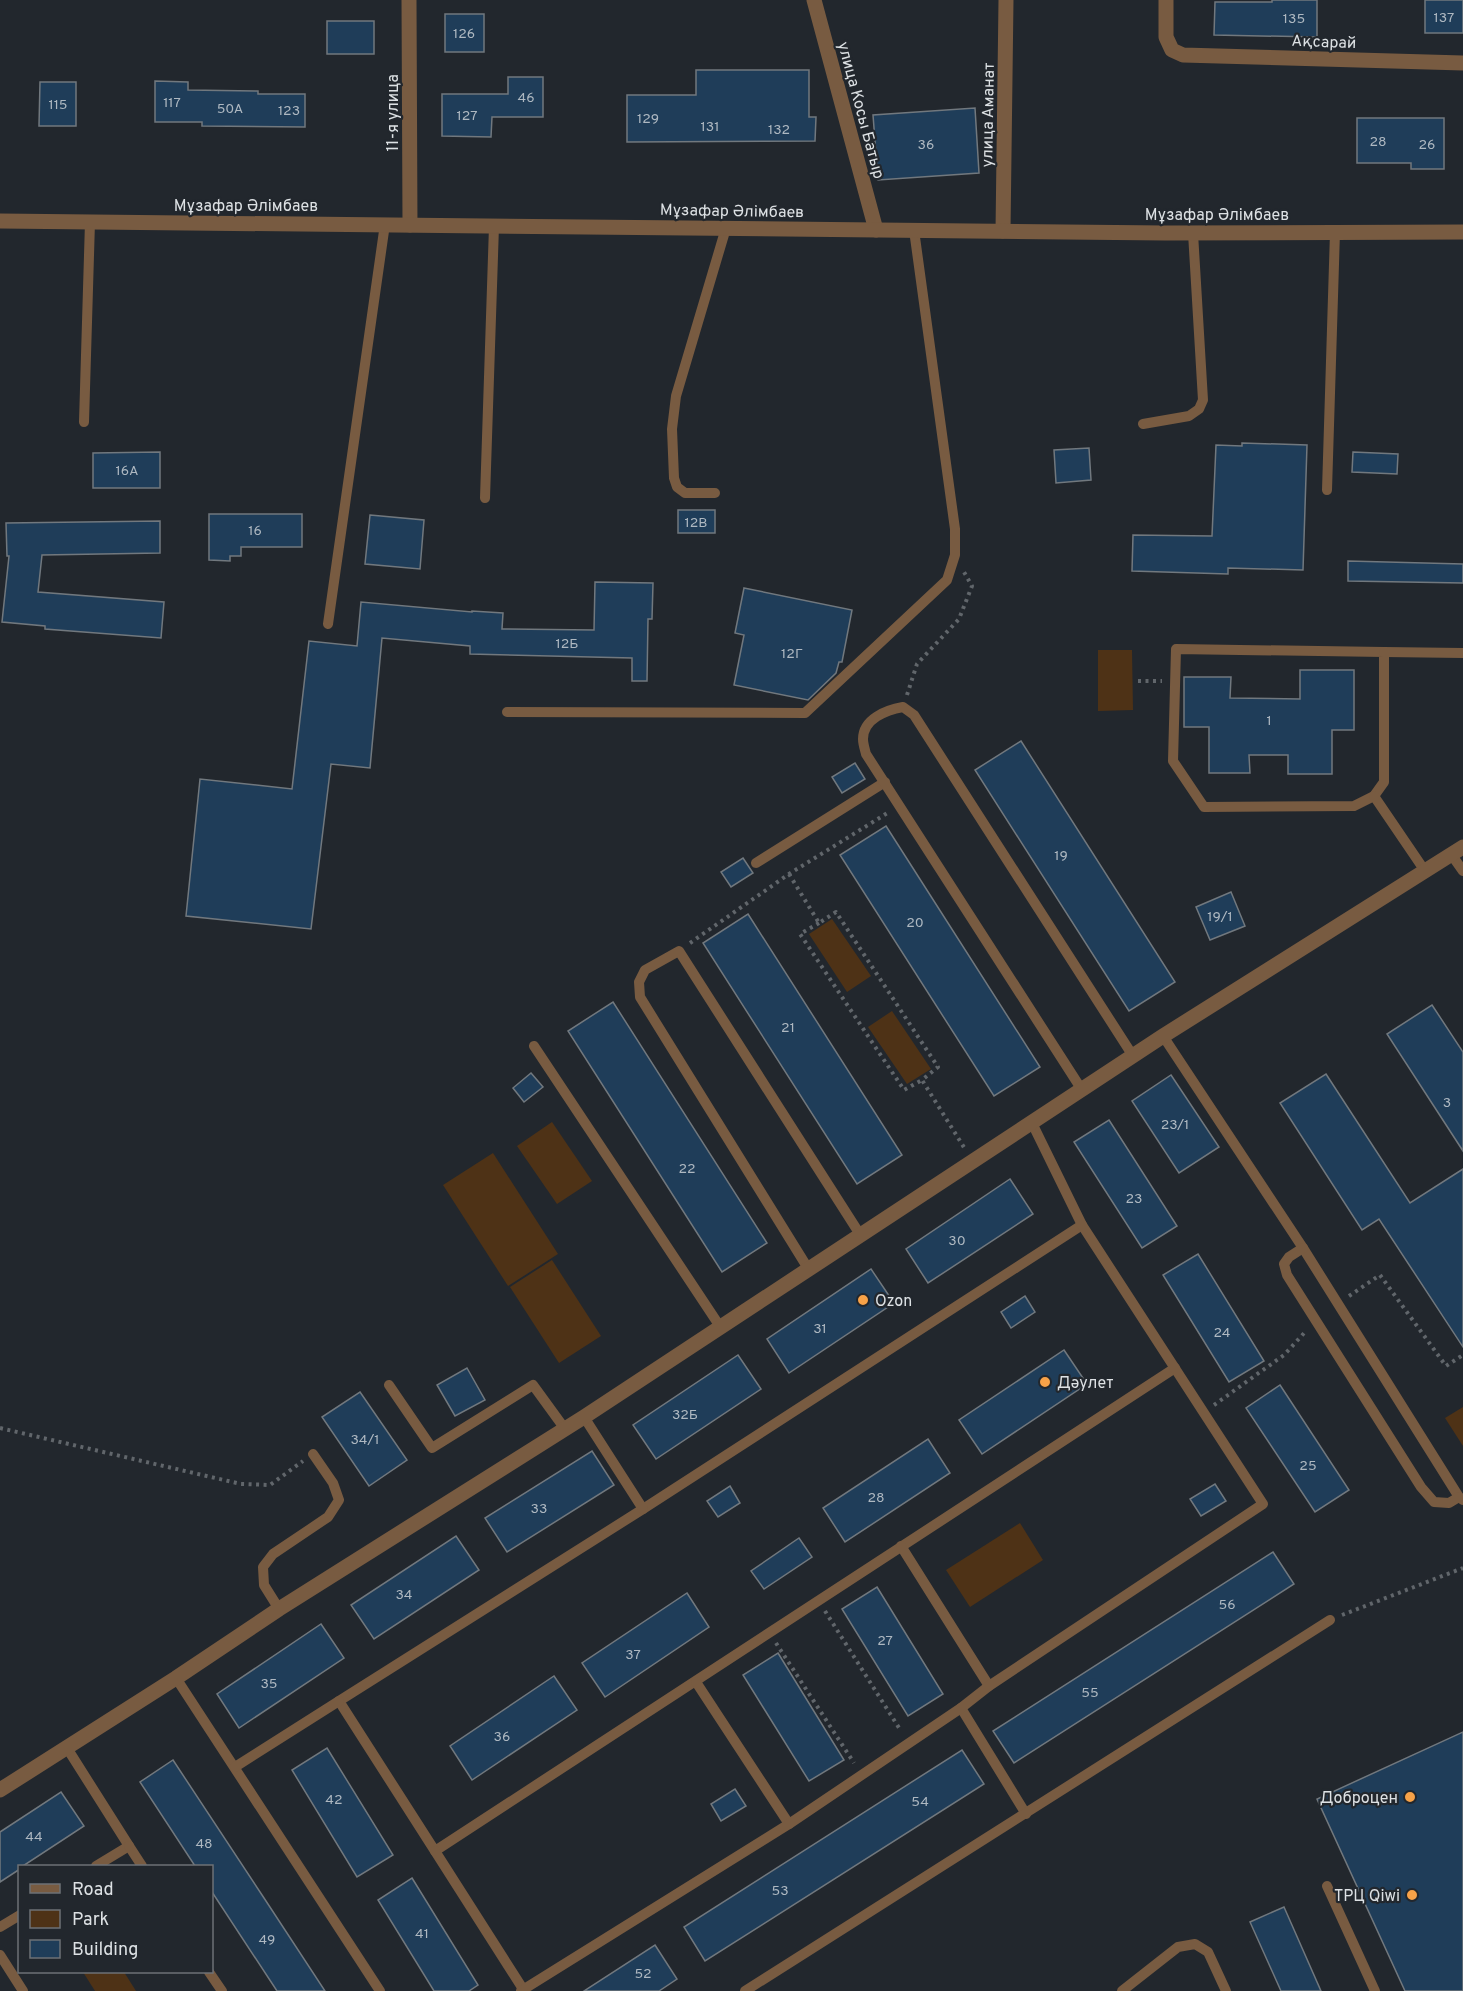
<svg xmlns="http://www.w3.org/2000/svg" width="1463" height="1991" viewBox="0 0 1463 1991" font-family="Overpass,sans-serif">
	<rect width="100%" height="100%" fill="#22272d"/>
	<g fill="#4e3216">
		<path d="M1098,650H1132L1133,710L1098,711Z"/>
		<path d="M832,919L871,976L847,992L809,934Z"/>
		<path d="M892,1011L931,1069L907,1084L868,1027Z"/>
		<path d="M552,1122L592,1181L557,1204L517,1146Z"/>
		<path d="M493,1153L558,1254L508,1286L443,1185Z"/>
		<path d="M552,1260L601,1336L559,1363L510,1287Z"/>
		<path d="M1463,1407V1446L1445,1418Z"/>
		<path d="M1020,1523L1043,1560L970,1607L946,1570Z"/>
		<path d="M83,1972H124L136,1991H95Z"/>
	</g>
	<g fill="#1f3d59" stroke="#71787e" stroke-width="1.5">
		<path d="M1272,0H1317V37L1214,35L1215,2H1272Z"/>
		<rect x="1425" y="0" width="38" height="33"/>
		<rect x="445" y="14" width="39" height="38"/>
		<rect x="327" y="21" width="47" height="33"/>
		<path d="M696,70H809V117H816L815,141L627,142V95H696Z"/>
		<path d="M508,77H543V117H492L491,137L442,136V94H508Z"/>
		<path d="M155,81L188,82V90L258,91V94H305V127L202,126V122H155Z"/>
		<path d="M40,82H76V126H39Z"/>
		<path d="M975,108L979,173L878,180L873,115Z"/>
		<path d="M1357,118H1444V169H1411V163H1357Z"/>
		<path d="M1242,443L1307,445L1303,570L1228,568V574L1132,571L1133,535L1212,536L1216,445L1242,446Z"/>
		<path d="M1089,448L1091,480L1056,483L1054,450Z"/>
		<path d="M160,452V488H93V453Z"/>
		<path d="M1353,452L1398,454L1397,474L1352,472Z"/>
		<rect x="678" y="510" width="37" height="23"/>
		<path d="M209,514H302V547H241V556H230V561L209,560Z"/>
		<path d="M370,515L424,520L420,569L365,564Z"/>
		<path d="M160,521V553L42,555L38,592L164,602L161,638L45,629V626L2,622L9,556H7L6,523Z"/>
		<path d="M1348,561L1463,564V583L1348,581Z"/>
		<path d="M595,582L653,583L652,619H648L647,681H632V658L470,654V646L382,638L370,768L331,764L311,929L186,916L200,779L292,789L309,641L357,646L361,602L472,612V611L503,613L502,629L594,630Z"/>
		<path d="M744,588L852,610L842,662H839L836,673L808,700L734,685L744,635L735,633Z"/>
		<path d="M1300,670H1354V730H1332V774H1288V755H1249L1250,773H1209V727H1184V677H1231L1230,698L1300,699Z"/>
		<path d="M1021,741L1175,982L1129,1011L975,770Z"/>
		<path d="M855,763L865,779L842,793L832,777Z"/>
		<path d="M886,826L1040,1067L994,1096L840,855Z"/>
		<path d="M743,858L753,873L731,887L721,872Z"/>
		<path d="M1231,892L1245,926L1210,940L1196,907Z"/>
		<path d="M748,914L902,1155L857,1184L703,943Z"/>
		<path d="M613,1002L767,1243L722,1272L568,1031Z"/>
		<path d="M1432,1005L1463,1052V1151L1387,1034Z"/>
		<path d="M531,1073L543,1087L524,1102L513,1088Z"/>
		<path d="M1326,1074L1410,1203L1463,1169V1347L1379,1219L1362,1230L1280,1103Z"/>
		<path d="M1171,1075L1219,1147L1179,1173L1132,1101Z"/>
		<path d="M1109,1120L1177,1226L1142,1248L1074,1142Z"/>
		<path d="M1010,1179L1033,1214L928,1283L906,1249Z"/>
		<path d="M1198,1254L1264,1361L1229,1382L1163,1275Z"/>
		<path d="M871,1269L894,1303L789,1373L767,1339Z"/>
		<path d="M1025,1296L1035,1312L1011,1328L1001,1312Z"/>
		<path d="M1064,1350L1087,1384L982,1454L959,1420Z"/>
		<path d="M738,1355L761,1389L656,1459L633,1425Z"/>
		<path d="M467,1368L485,1400L455,1416L437,1385Z"/>
		<path d="M1280,1385L1349,1490L1315,1512L1246,1408Z"/>
		<path d="M360,1392L407,1460L369,1486L322,1417Z"/>
		<path d="M928,1439L950,1473L845,1542L823,1508Z"/>
		<path d="M592,1451L614,1485L507,1552L485,1518Z"/>
		<path d="M1215,1484L1226,1501L1201,1516L1190,1499Z"/>
		<path d="M730,1486L740,1503L718,1517L707,1501Z"/>
		<path d="M456,1536L479,1570L374,1639L351,1605Z"/>
		<path d="M799,1538L812,1557L764,1589L751,1571Z"/>
		<path d="M1273,1552L1294,1584L1014,1763L993,1731Z"/>
		<path d="M877,1587L943,1694L908,1716L842,1609Z"/>
		<path d="M687,1593L709,1627L605,1697L582,1663Z"/>
		<path d="M321,1624L344,1658L239,1728L217,1694Z"/>
		<path d="M778,1653L844,1760L809,1781L743,1675Z"/>
		<path d="M554,1676L577,1710L472,1780L450,1746Z"/>
		<path d="M1463,1732V1991H1405L1317,1799Z"/>
		<path d="M327,1748L393,1855L357,1877L292,1770Z"/>
		<path d="M962,1750L984,1784L705,1961L684,1927Z"/>
		<path d="M173,1760L264,1898L325,1991H277L212,1892V1866H195L140,1782Z"/>
		<path d="M735,1789L746,1806L721,1821L711,1804Z"/>
		<path d="M61,1792L84,1826L23,1866H20V1869L0,1882V1832Z"/>
		<path d="M412,1878L478,1985L469,1991H434L378,1900Z"/>
		<path d="M1284,1907L1321,1991H1281L1250,1922Z"/>
		<path d="M655,1945L677,1979L659,1991H584Z"/>
	</g>
	<g fill="none" stroke-linecap="round" stroke-linejoin="round">
		<g stroke="#61666b" stroke-width="4" stroke-dasharray="3 4.5" stroke-linecap="butt">
			<path d="M1138,681H1162"/>
			<path d="M907,695L917,664L959,619L972,586L964,572"/>
			<path d="M789,874L819,923L836,912L938,1067L922,1080L965,1149"/>
			<path d="M819,923L800,934L904,1090L922,1080"/>
			<path d="M690,943L789,874L889,812"/>
			<path d="M1349,1296L1380,1275L1446,1366L1463,1355"/>
			<path d="M1214,1405L1284,1355L1306,1331"/>
			<path d="M0,1428L241,1484L270,1485L303,1461"/>
			<path d="M825,1611L901,1731"/>
			<path d="M1342,1615L1463,1568"/>
			<path d="M776,1643L854,1763"/>
		</g>
		<g stroke="#785b41" stroke-width="10">
			<path d="M84,422L90,222"/>
			<path d="M1143,424L1189,416L1199,409L1203,400L1193,233"/>
			<path d="M1327,490L1335,232"/>
			<path d="M715,493H685L677,487L674,478L672,429L676,396L726,228"/>
			<path d="M485,498L494,226"/>
			<path d="M328,624L385,224"/>
			<path d="M1176,649L1384,652V782L1374,796L1354,806L1204,807L1173,761Z"/>
			<path d="M1384,652L1463,653"/>
			<path d="M507,712L805,713L947,580L955,555V529L914,230"/>
			<path d="M1374,796L1425,871"/>
			<path d="M1451,854L1463,871"/>
			<path d="M756,863L885,782"/>
			<path d="M1163,1036L1303,1248L1459,1497L1463,1500"/>
			<path d="M534,1046L721,1328"/>
			<path d="M1082,1090L866,754C865,750 863,744 863,739C863,719 886,710 903,707L914,715L1133,1056"/>
			<path d="M1082,1225L643,1509L339,1701L435,1851L1175,1368"/>
			<path d="M1303,1248L1289,1257L1284,1264L1287,1275L1421,1487L1434,1502L1449,1503L1459,1497"/>
			<path d="M809,1270L640,997L639,982L645,970L679,951L861,1236"/>
			<path d="M389,1385L432,1448L533,1385L565,1429"/>
			<path d="M584,1417L643,1509"/>
			<path d="M901,1546L989,1686"/>
			<path d="M279,1609L264,1585L263,1567L273,1554L328,1517L339,1500L333,1483L313,1454"/>
			<path d="M176,1678L380,1991"/>
			<path d="M696,1682L789,1824"/>
			<path d="M961,1708L1026,1814"/>
			<path d="M67,1748L129,1846L96,1866"/>
			<path d="M235,1767L339,1701"/>
			<path d="M129,1846L142,1866"/>
			<path d="M435,1851L523,1989"/>
			<path d="M1327,1886L1375,1991"/>
			<path d="M0,1927L20,1915"/>
			<path d="M0,1955L23,1991"/>
			<path d="M209,1972L222,1991"/>
			<path d="M521,1991L789,1824L961,1708L989,1686L1263,1504L1082,1225L1032,1123"/>
			<path d="M745,1991L1330,1620"/>
			<path d="M1122,1991L1178,1947L1195,1944L1208,1952L1226,1991"/>
		</g>
		<g stroke="#785b41" stroke-width="15">
			<path d="M409,0L410,225"/>
			<path d="M814,0L876,230"/>
			<path d="M1166,0V37L1172,50L1183,55L1463,63"/>
			<path d="M1003,231L1006,0"/>
			<path d="M0,1790L176,1678L279,1609L584,1417L1163,1036L1463,847"/>
		</g>
		<path stroke="#785b41" stroke-width="15" d="M0,221L1165,233L1463,232"/>
	</g>
	<g fill="#f7a248" stroke="#22272d" stroke-width="2">
		<circle cx="863" cy="1300" r="6"/>
		<circle cx="1045" cy="1382" r="6"/>
		<circle cx="1410" cy="1797" r="6"/>
		<circle cx="1412" cy="1895" r="6"/>
	</g>
	<g text-anchor="middle" stroke-width="4.5" stroke-linejoin="round" paint-order="stroke">
		<g font-size="14" fill="#aeb8c1">
			<text x="1444" y="22">137</text>
			<text x="1294" y="23">135</text>
			<text x="464" y="38">126</text>
			<text x="526" y="102">46</text>
			<text x="172" y="107">117</text>
			<text x="58" y="109">115</text>
			<text x="230" y="113">50А</text>
			<text x="289" y="115">123</text>
			<text x="467" y="120">127</text>
			<text x="648" y="123">129</text>
			<text x="710" y="131">131</text>
			<text x="779" y="134">132</text>
			<text x="1378" y="146">28</text>
			<text x="926" y="149">36</text>
			<text x="1427" y="149">26</text>
			<text x="127" y="475">16А</text>
			<text x="696" y="527">12В</text>
			<text x="255" y="535">16</text>
			<text x="567" y="648">12Б</text>
			<text x="792" y="658">12Г</text>
			<text x="1269" y="725">1</text>
			<text x="1061" y="860">19</text>
			<text x="1220" y="921">19/1</text>
			<text x="915" y="927">20</text>
			<text x="788" y="1032">21</text>
			<text x="1447" y="1107">3</text>
			<text x="1175" y="1129">23/1</text>
			<text x="687" y="1173">22</text>
			<text x="1134" y="1203">23</text>
			<text x="957" y="1245">30</text>
			<text x="820" y="1333">31</text>
			<text x="1222" y="1337">24</text>
			<text x="685" y="1419">32Б</text>
			<text x="365" y="1444">34/1</text>
			<text x="1308" y="1470">25</text>
			<text x="876" y="1502">28</text>
			<text x="539" y="1513">33</text>
			<text x="404" y="1599">34</text>
			<text x="1227" y="1609">56</text>
			<text x="885" y="1645">27</text>
			<text x="633" y="1659">37</text>
			<text x="269" y="1688">35</text>
			<text x="1090" y="1697">55</text>
			<text x="502" y="1741">36</text>
			<text x="334" y="1804">42</text>
			<text x="920" y="1806">54</text>
			<text x="34" y="1841">44</text>
			<text x="204" y="1848">48</text>
			<text x="780" y="1895">53</text>
			<text x="422" y="1938">41</text>
			<text x="267" y="1944">49</text>
			<text x="643" y="1978">52</text>
		</g>
		<g font-size="16" fill="#dde1e4" stroke="#22272d">
			<text transform="translate(1324 41) rotate(2)" y="6">Ақсарай</text>
			<text transform="translate(862 110) rotate(75)" y="6">улица Косы Батыр</text>
			<text transform="translate(392 113) rotate(-90)" y="6">11-я улица</text>
			<text transform="translate(987 115) rotate(-89)" y="6">улица Аманат</text>
			<text x="246" y="211">Мұзафар Әлімбаев</text>
			<text transform="translate(732 210) rotate(1)" y="6">Мұзафар Әлімбаев</text>
			<text x="1217" y="220">Мұзафар Әлімбаев</text>
		</g>
		<g font-size="16" fill="#dde1e4" stroke="#22272d" text-anchor="start">
			<text x="875" y="1306">Ozon</text>
			<text x="1057" y="1388">Дәулет</text>
			<text x="1398" y="1803" text-anchor="end">Доброцен</text>
			<text x="1400" y="1901" text-anchor="end">ТРЦ Qiwi</text>
		</g>
	</g>
	<rect x="18" y="1865" width="195" height="108" fill="#22272d" stroke="#6d7176" stroke-width="1.5"/>
	<rect x="30" y="1884" width="30" height="9" fill="#785b41" stroke="#6d7176" stroke-width="1.5"/>
	<text x="72" y="1895" font-size="18" fill="#dde1e4">Road</text>
	<rect x="30" y="1910" width="30" height="18" fill="#4e3216" stroke="#6d7176" stroke-width="1.5"/>
	<text x="72" y="1925" font-size="18" fill="#dde1e4">Park</text>
	<rect x="30" y="1940" width="30" height="18" fill="#1f3d59" stroke="#6d7176" stroke-width="1.5"/>
	<text x="72" y="1955" font-size="18" fill="#dde1e4">Building</text>
</svg>
